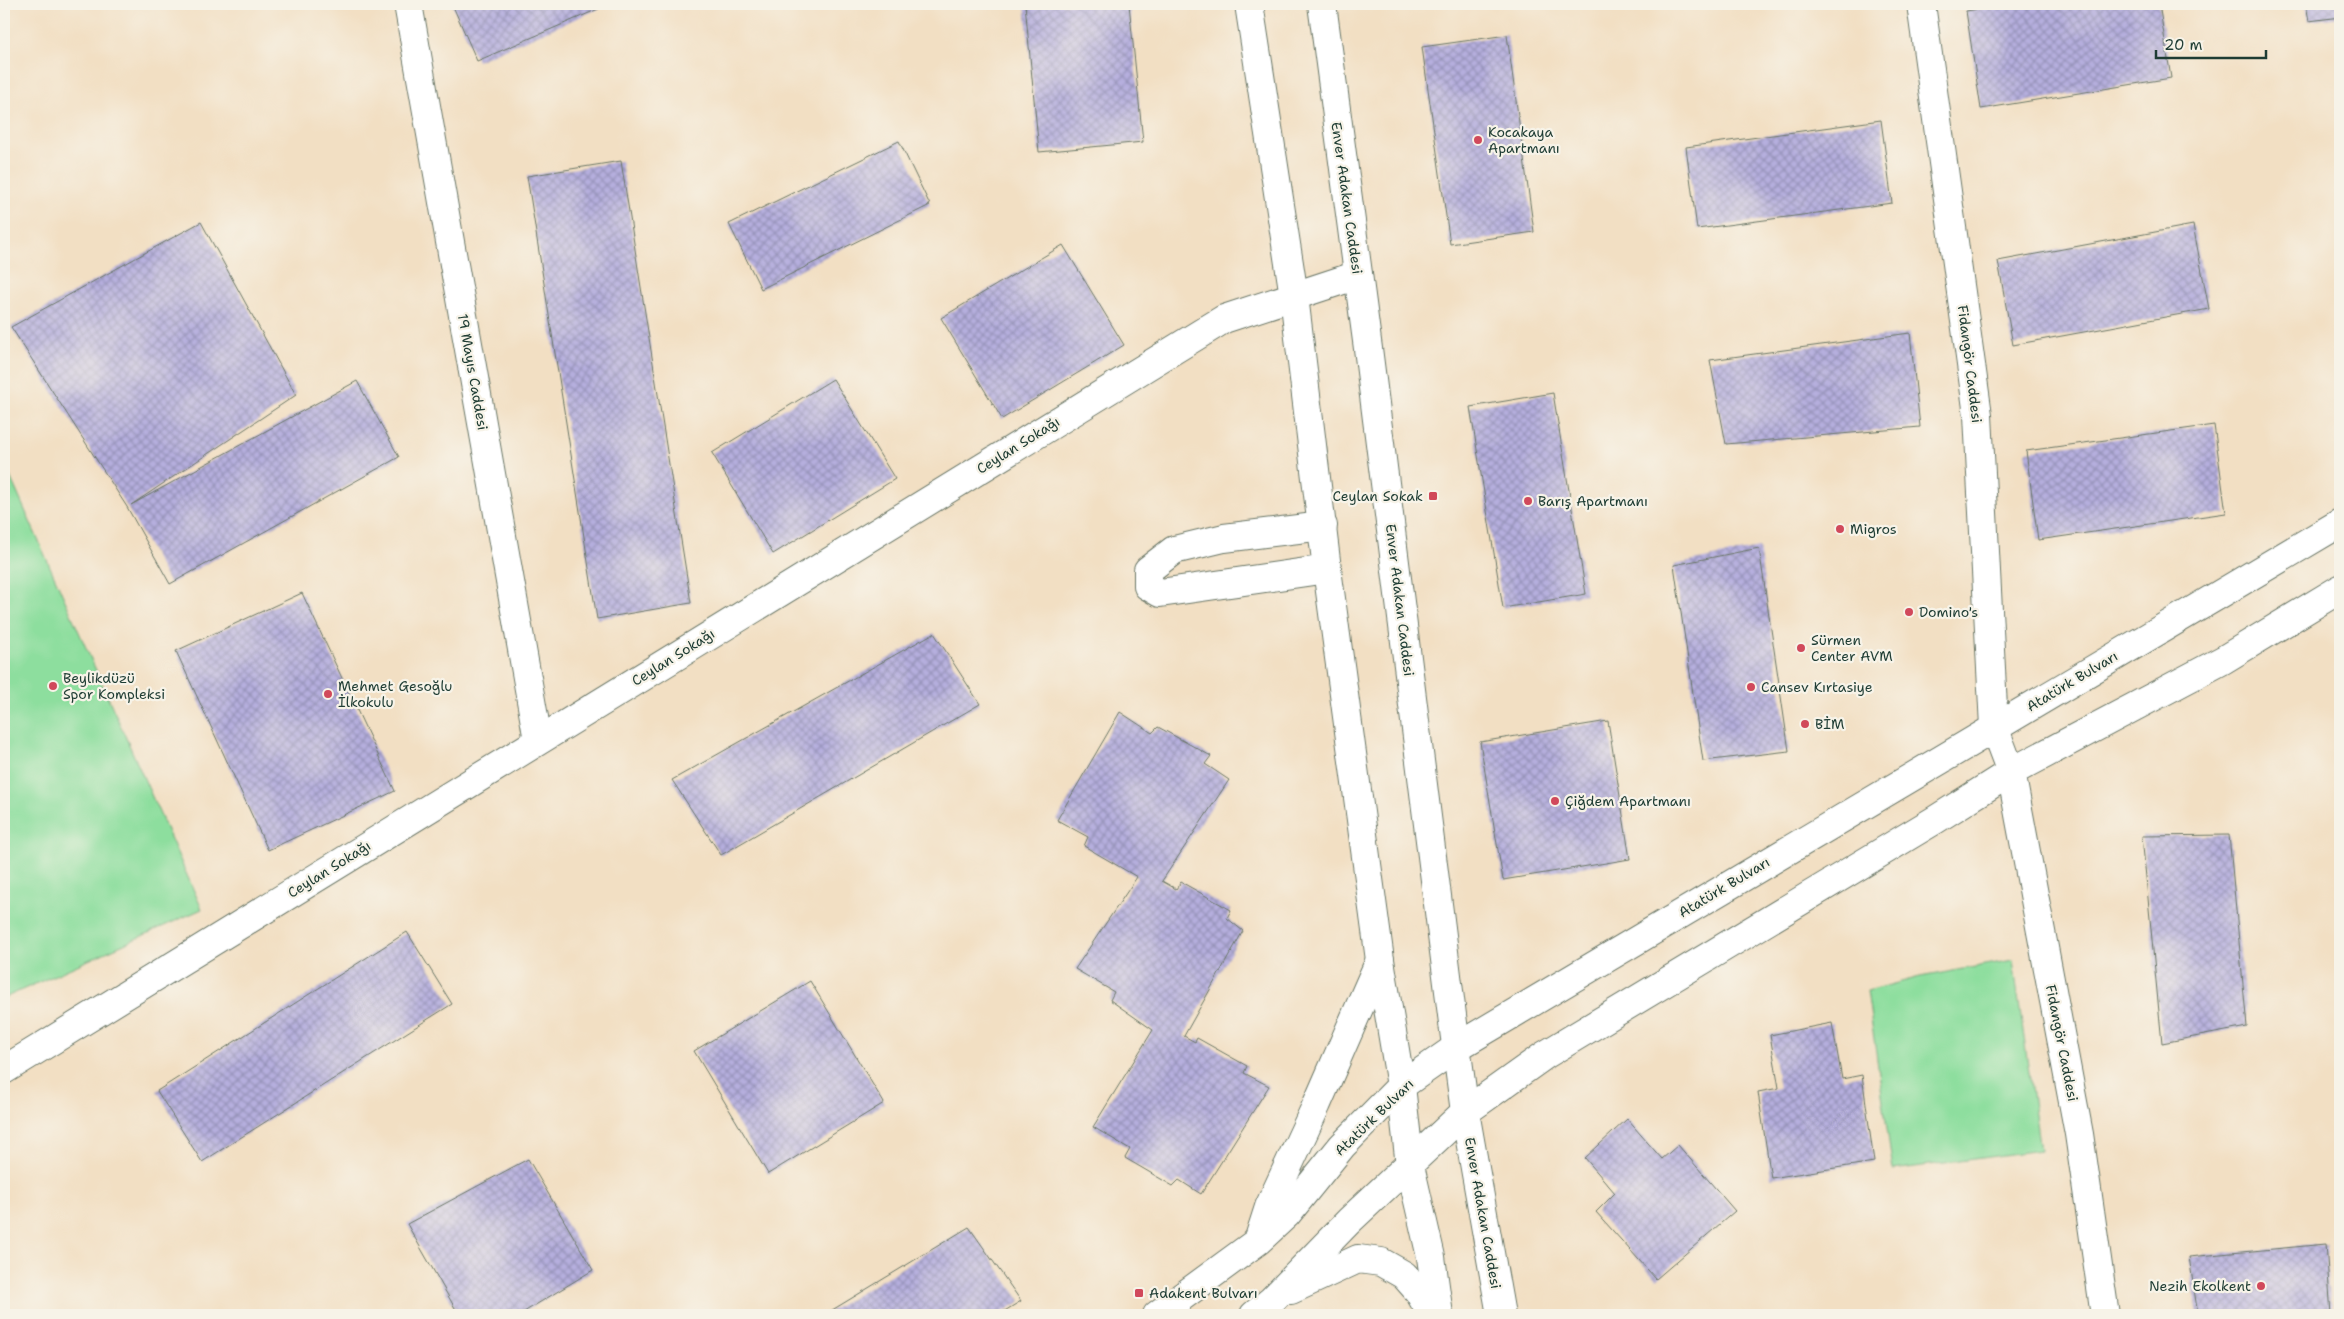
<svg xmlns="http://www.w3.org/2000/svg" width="2344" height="1319" viewBox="0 0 2344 1319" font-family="'Shantell Sans',sans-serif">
	<defs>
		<pattern id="building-cross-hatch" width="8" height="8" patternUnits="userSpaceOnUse" patternTransform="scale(1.25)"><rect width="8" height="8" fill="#b6afde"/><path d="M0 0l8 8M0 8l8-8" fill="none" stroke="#9390b5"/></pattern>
	</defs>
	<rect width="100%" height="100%" fill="#f7f3e8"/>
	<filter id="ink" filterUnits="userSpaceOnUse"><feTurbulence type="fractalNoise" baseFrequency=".02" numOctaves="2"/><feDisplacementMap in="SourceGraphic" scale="10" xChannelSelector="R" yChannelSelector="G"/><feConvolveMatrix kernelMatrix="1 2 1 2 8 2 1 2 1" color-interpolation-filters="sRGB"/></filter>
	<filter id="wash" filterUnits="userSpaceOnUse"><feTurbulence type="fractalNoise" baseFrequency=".0096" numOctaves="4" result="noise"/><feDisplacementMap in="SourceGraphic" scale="20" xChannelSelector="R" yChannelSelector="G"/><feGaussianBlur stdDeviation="1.12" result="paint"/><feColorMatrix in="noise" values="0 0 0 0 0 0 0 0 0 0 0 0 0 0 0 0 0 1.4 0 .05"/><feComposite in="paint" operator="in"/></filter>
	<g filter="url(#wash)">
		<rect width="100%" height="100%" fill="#f2dfc3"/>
		<g fill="#8dde9e" stroke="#568e69">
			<path d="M4,463L202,909L4,998Z"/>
			<path d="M2013,960L2040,1150L1893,1170L1867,991L1920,977Z"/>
		</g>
		<g id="blocks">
			<g fill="url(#building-cross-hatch)">
				<path d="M452,4H610L477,61Z"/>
				<path d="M1025,4H1129L1143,142L1039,152Z"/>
				<path d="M2010,4H2159L2171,78L1981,109L1966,11Z"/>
				<path d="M2306,4H2340V17L2309,21Z"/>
				<path d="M1507,35L1534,232L1450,244L1422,47Z"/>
				<path d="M1881,120L1892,203L1697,229L1686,147Z"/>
				<path d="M899,141L930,205L761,289L729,224Z"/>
				<path d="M621,161L691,603L597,619L527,176Z"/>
				<path d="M201,222L296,395L131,505L357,381L399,457L170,584L127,507L11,327Z"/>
				<path d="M2193,225L2209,309L2013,345L1998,261Z"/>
				<path d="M1063,245L1124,345L1002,419L941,318Z"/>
				<path d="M1910,333L1920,427L1726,444L1710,360Z"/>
				<path d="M833,379L895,479L773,554L712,453Z"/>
				<path d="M1553,393L1586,594L1503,608L1470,407Z"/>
				<path d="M2214,425L2226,513L2038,540L2026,451Z"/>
				<path d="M1759,548L1789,751L1703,761L1674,565Z"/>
				<path d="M302,593L395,791L268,850L176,651Z"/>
				<path d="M934,633L980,704L721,855L672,780Z"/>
				<path d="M1120,712L1152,733L1158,727L1211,756L1205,764L1229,780L1162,881L1176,889L1181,882L1231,910L1227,918L1243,931L1184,1036L1195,1042L1197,1038L1247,1066L1244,1073L1269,1086L1201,1194L1179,1180L1173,1186L1125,1158L1130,1149L1093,1127L1153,1030L1110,1000L1114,992L1075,969L1137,877L1084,846L1088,837L1057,820Z"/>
				<path d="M1608,721L1630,859L1503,880L1480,742Z"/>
				<path d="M2229,835L2247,1027L2162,1043L2142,836Z"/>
				<path d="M407,932L452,1004L202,1162L157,1091Z"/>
				<path d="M810,981L884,1103L768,1174L694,1051Z"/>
				<path d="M1832,1023L1842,1079L1862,1075L1874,1162L1771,1178L1758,1092L1779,1088L1770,1035Z"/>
				<path d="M1627,1119L1662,1159L1678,1145L1735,1211L1656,1279L1596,1212L1615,1193L1585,1158Z"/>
				<path d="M528,1159L593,1270L519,1315H459L407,1224Z"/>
				<path d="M969,1227L1021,1301L998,1315H824Z"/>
				<path d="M2326,1244L2331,1315H2198L2189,1257Z"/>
			</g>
		</g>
	</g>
	<g filter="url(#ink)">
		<use href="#blocks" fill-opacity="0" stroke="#697666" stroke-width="1"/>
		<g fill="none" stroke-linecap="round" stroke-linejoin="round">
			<g stroke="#697666" stroke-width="30">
				<g id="minor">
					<path d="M408,4L538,740"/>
					<path d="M1921,4L1978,415L1994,727"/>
					<path d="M1323,526L1224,538L1174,550L1148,570V586L1160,593L1327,569"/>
					<path d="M2011,772L2079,1134L2105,1315"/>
					<path d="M4,1070L1224,319L1358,275"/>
				</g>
			</g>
			<g stroke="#697666" stroke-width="30">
				<g id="major">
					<path d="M1249,4L1294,296L1327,569L1380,960L1401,1086L1410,1166L1431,1257L1439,1315"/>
					<path d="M1322,4L1369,356L1453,1023L1465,1112L1501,1315"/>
					<path d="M1994,727L2011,772"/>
					<path d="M1259,1238L1269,1207L1317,1104L1380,960"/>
					<path d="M1291,1290L1358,1259L1381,1262L1404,1275L1419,1292L1432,1315"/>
					<path d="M1157,1315L1258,1241L1287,1214L1342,1146L1401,1086L1457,1047L2340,523"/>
					<path d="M1254,1315L1272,1300L1349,1221L1465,1112L1545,1055L1935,820L2011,772L2223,660L2340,589"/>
				</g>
			</g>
			<use href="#minor" stroke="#fff" stroke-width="28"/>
			<use href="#major" stroke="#fff" stroke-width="28"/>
		</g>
	</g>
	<g fill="#d1495b" stroke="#f7f3e8" stroke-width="2">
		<circle cx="1478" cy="140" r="5"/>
		<rect x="1428" y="491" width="10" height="10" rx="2.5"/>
		<circle cx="1528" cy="501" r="5"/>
		<circle cx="1840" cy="529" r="5"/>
		<circle cx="1909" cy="612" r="5"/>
		<circle cx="1801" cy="648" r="5"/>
		<circle cx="53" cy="686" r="5"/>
		<circle cx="1751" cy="687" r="5"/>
		<circle cx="328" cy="694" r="5"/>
		<circle cx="1805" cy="724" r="5"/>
		<circle cx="1555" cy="801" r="5"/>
		<circle cx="2261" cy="1286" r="5"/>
		<rect x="1134" y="1288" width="10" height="10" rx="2.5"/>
	</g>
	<g text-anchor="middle" stroke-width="4.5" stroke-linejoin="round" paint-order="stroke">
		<g font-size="14" fill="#1f3d34" stroke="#f7f3e8" text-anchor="start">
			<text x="1488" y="137">Kocakaya<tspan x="1488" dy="16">Apartmanı</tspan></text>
			<text x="1423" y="501" text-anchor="end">Ceylan Sokak</text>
			<text x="1538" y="506">Barış Apartmanı</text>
			<text x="1850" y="534">Migros</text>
			<text x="1919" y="617">Domino's</text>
			<text x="1811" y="645">Sürmen<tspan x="1811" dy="16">Center AVM</tspan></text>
			<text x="63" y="683">Beylikdüzü<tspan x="63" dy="16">Spor Kompleksi</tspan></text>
			<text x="338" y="691">Mehmet Gesoğlu<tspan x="338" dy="16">İlkokulu</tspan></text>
			<text x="1761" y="692">Cansev Kırtasiye</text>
			<text x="1815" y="729">BİM</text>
			<text x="1565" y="806">Çiğdem Apartmanı</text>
			<text x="2251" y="1291" text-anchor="end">Nezih Ekolkent</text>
			<text x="1149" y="1298">Adakent Bulvarı</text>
		</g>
		<g font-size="14" fill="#1f3d34" stroke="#f7f3e8">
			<text transform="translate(1347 198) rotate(82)" y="5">Enver Adakan Caddesi</text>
			<text transform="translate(1970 364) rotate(83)" y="5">Fidangör Caddesi</text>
			<text transform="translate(473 372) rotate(80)" y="5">19 Mayıs Caddesi</text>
			<text transform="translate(1018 445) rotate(-32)" y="5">Ceylan Sokağı</text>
			<text transform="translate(1400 600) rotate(83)" y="5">Enver Adakan Caddesi</text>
			<text transform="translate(673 657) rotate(-32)" y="5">Ceylan Sokağı</text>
			<text transform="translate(2072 681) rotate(-31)" y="5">Atatürk Bulvarı</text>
			<text transform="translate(329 869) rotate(-32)" y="5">Ceylan Sokağı</text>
			<text transform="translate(1724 887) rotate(-31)" y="5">Atatürk Bulvarı</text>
			<text transform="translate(2062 1043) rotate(79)" y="5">Fidangör Caddesi</text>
			<text transform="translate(1374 1117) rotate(-44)" y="5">Atatürk Bulvarı</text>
			<text transform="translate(1483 1213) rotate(80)" y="5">Enver Adakan Caddesi</text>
		</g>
	</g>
	<rect width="2344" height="1319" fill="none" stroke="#f7f3e8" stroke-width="20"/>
	<path d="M2156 50v8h110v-8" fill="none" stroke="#1f3d34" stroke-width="2.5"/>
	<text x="2164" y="50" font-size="15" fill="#1f3d34" stroke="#f7f3e8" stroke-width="4" paint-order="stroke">20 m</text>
</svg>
